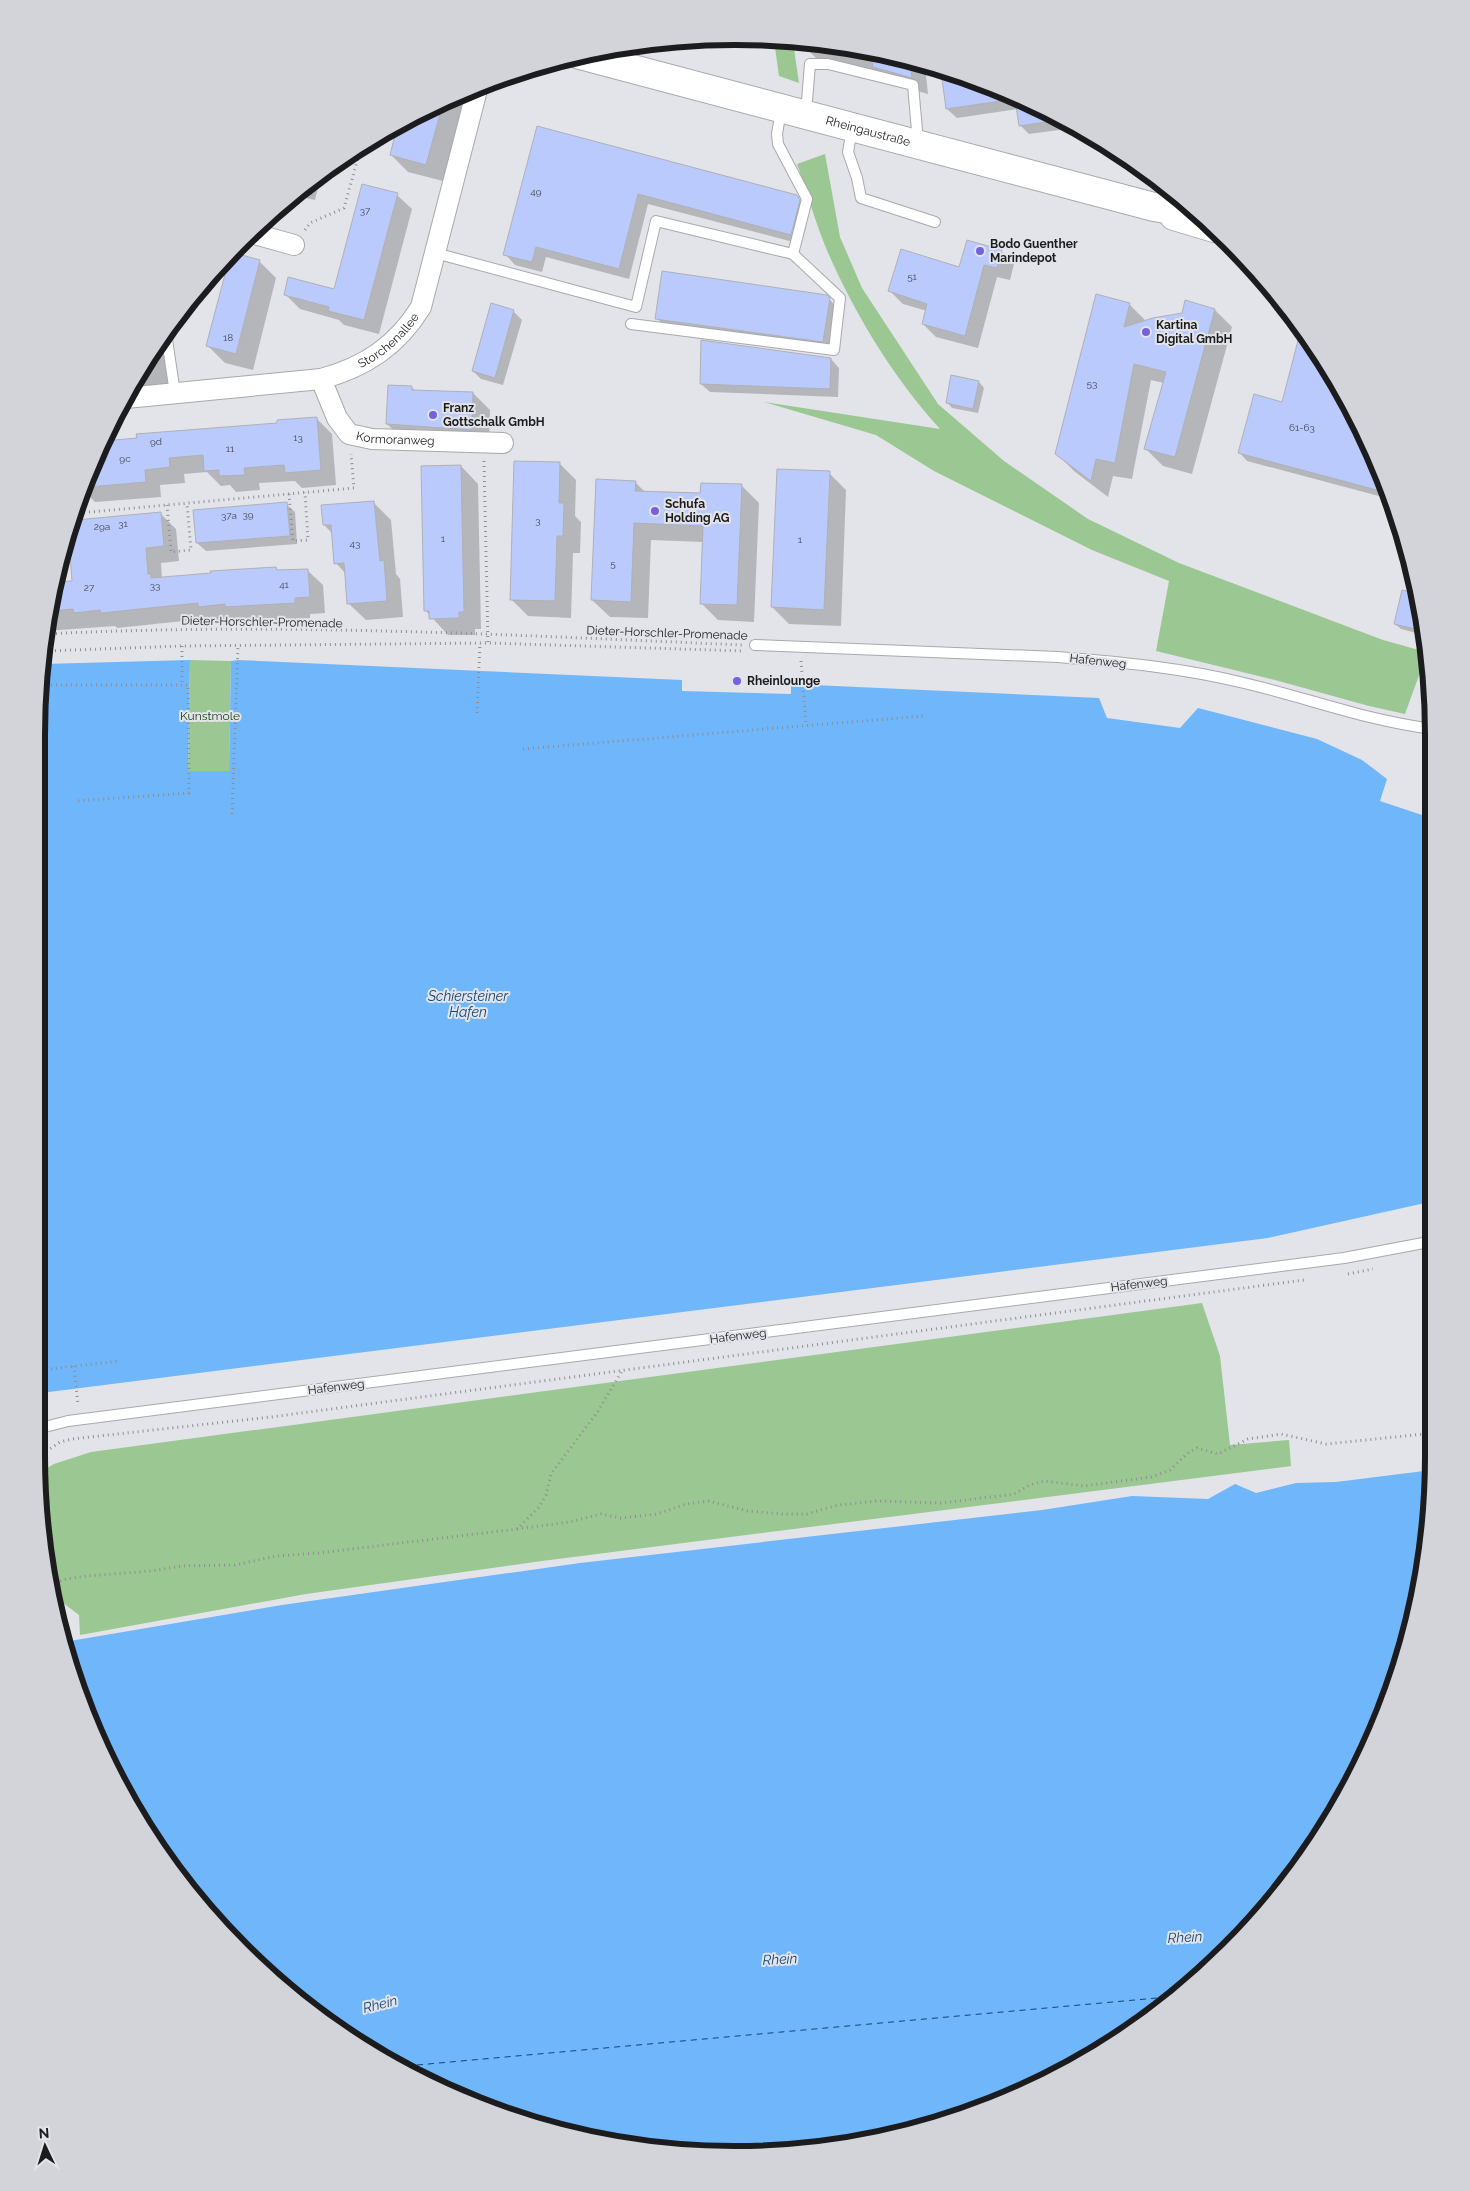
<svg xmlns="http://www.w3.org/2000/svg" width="1470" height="2191" viewBox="0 0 1470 2191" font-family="Raleway,sans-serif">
	<rect width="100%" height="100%" fill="#e2e4e9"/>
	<g fill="#9bc792">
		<path d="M774,40L793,42L799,83L779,76Z"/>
		<path d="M825,154L840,237L862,288L938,404L1004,461L1088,519L1179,563L1383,640L1426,652V656L1405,714L1369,706L1275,680L1156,651L1169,581L1092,550L934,471L876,435L764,402L940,429C894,378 857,318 829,255C816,226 808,194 797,164Z"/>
		<path d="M190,660L231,661L229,772L188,771Z"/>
		<path d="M1202,1303L1220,1356L1230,1445L1289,1440L1291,1466L542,1561L306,1594L80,1635L79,1615L54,1596L42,1547V1471L54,1464L91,1452Z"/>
	</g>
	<g fill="#6fb6fb">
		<path d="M190,660L188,771H229L231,661L238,660L682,680V691L791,694V684L1099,698L1107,718L1180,728L1198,708L1317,739L1362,760L1387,779L1380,801L1434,819V1201L1268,1238L41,1393L36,735L43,664Z"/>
		<path d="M1432,1470L1420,1592L1362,1765L1316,1844L1229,1950L1084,2061L960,2118L872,2141L689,2153L554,2131L468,2102L309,2010L210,1917L154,1844L73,1680L64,1642L282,1605L580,1563L1042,1510L1132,1496L1208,1499L1235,1484L1256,1493L1296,1483L1336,1482Z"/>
	</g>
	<g fill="#0003">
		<path d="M804,43L871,50L925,66L928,94L822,64L805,47Z"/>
		<path d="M950,74L1002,89L1074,128L1029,134L1020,125L1018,109L957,118L947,109L943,75Z"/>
		<path d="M467,90L443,181L408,172L391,155L399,126Z"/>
		<path d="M538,128L796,196L809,211L801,244L648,204L629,279L546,257L542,272L515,265L505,254Z"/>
		<path d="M321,175L315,200L296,196Z"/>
		<path d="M397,195L412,209L379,334L344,325L339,320L300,309L285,294L335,291Z"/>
		<path d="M1001,251L1014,264L1010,280L997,277L978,348L936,337L923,324L927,311L903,304L890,291L960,269Z"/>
		<path d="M259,261L276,278L253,370L225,363L208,346Z"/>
		<path d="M826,296L841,311L835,353L668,330L657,318Z"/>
		<path d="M1129,304L1146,321L1215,310L1232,327L1192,474L1163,466L1146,449L1164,383L1151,380L1132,479L1113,476L1108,497L1074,471L1057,454Z"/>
		<path d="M513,311L522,320L503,385L481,379L473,371Z"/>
		<path d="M1301,332L1305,333L1316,347L1380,467L1390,499L1247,461L1239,452L1283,403Z"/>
		<path d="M163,338L173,384L133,387Z"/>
		<path d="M831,359L839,368L838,397L710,392L701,384Z"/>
		<path d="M979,382L984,388L978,413L952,408L947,402Z"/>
		<path d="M411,387L416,391L473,393L490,410L489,447L404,441L387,424Z"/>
		<path d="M316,418L332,434L336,485L302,488L295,481L259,483L260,490L236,492L230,485L221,486L207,472L184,474L185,483L160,485L161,497L95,502L86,493L103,442L279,424Z"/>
		<path d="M559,463L576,480L575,516L581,522L580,553H573L571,618L528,616L511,599Z"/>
		<path d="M461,466L478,484L481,629H475V635H448L425,610Z"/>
		<path d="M829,473L846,490L841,626L789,624L772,607Z"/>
		<path d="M635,482L645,492L702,494L742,486L759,503L754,622L718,620L701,603L703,542L651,540L648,618L610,617L592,600Z"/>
		<path d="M374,503L391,520L396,574L400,579L403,617L366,620L348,603L346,574L336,563L333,534L324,525Z"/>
		<path d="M286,504L295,512L297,544L206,551L197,543Z"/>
		<path d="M161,514L176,529L179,561L161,563L162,579L276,568L279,572L307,570L323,585L325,613L310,614V618L242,622L239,620L215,622L212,618L117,628L115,626L46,631L50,599L55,583L74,582Z"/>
		<path d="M1403,592L1419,596L1424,635L1401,629L1395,624Z"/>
	</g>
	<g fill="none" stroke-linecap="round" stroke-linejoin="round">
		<path stroke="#134672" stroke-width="1" stroke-dasharray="6 5" stroke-linecap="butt" d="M406,2066L1168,1997"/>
	</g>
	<g fill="#bacafd" stroke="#afb1b5">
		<path d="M870,50L910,61L912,78L873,67Z"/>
		<path d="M941,71L1002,89L1059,120L1019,126L1015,99L946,109Z"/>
		<path d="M443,103L426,165L390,155L397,127Z"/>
		<path d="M537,126L797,195L800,200L791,235L638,194L619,269L536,247L532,262L503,255Z"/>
		<path d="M362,184L398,193L364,320L328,311L329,307L284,295L288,277L334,289Z"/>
		<path d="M967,240L1002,250L997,268L984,265L965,336L922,324L927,304L888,291L901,249L959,267Z"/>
		<path d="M231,252L260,260L236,354L206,346Z"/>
		<path d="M662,271L827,295L830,298L823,342L655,319Z"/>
		<path d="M1096,294L1130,303L1124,327L1153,318L1182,313L1185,300L1215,309L1175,457L1144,449L1166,372L1134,364L1115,463L1096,459L1091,481L1055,454Z"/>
		<path d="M491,303L514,310L495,378L472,371Z"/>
		<path d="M1301,329L1316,347L1380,467L1388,493L1238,453L1254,394L1282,402Z"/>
		<path d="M701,340L831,358L830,389L700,384Z"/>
		<path d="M951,375L979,381L973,409L946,403Z"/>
		<path d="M388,385L412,386V390L473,392L472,430L386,424Z"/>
		<path d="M317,417L321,470L285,473L284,465L244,468L245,475L219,476V470L204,471L203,455L169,458L170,467L145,470L146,482L88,487L103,441L137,438L136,434L277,423V420Z"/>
		<path d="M514,461L560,462L559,503H564L563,536H557L555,601L510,600Z"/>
		<path d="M461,465L464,612H459V618L429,619V611H424L421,466Z"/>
		<path d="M777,469L830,471L824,610L771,607Z"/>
		<path d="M596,479L636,481L635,491L700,493L701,483L742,484L737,605L700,604L703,526L634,523L631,602L591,600Z"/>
		<path d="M374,501L380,561L384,560L387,601L347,604L344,563L334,564L331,525H323L321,505Z"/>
		<path d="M287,502L290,536L196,543L193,510Z"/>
		<path d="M161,512L164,546L146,548L148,574H151V578L211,573L210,571L276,567L277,570L308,569L310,597L295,598V603L225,607V604L198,607V603L101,613L100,610L74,613L73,609L48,611L50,599L55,582L72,581L69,542L76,520Z"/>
		<path d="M1402,590L1419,594L1424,631L1394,624Z"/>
	</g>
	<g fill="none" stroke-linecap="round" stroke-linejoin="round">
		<g stroke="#a7a9ad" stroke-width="12">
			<g id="lane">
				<path d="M806,113L810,64H828L913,85L918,142"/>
				<path d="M852,129L848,152L857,178L861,198L935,222"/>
				<path d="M435,253L636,307L656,221L793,254L807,199L778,144L777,134L781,110"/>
				<path d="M631,324L834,350L840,298L793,254"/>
				<path d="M166,333L175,393"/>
				<path d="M755,645L1058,657C1121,662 1183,668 1244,683C1308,698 1368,721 1433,729"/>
				<path d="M41,1428L68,1421L1344,1258L1434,1241"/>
			</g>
		</g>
		<g stroke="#a7a9ad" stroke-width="22">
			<g id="street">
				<path d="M251,233L294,245"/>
				<path id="s1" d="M321,379L337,418L349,434L372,439L503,443"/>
				<path id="s2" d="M126,398L321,379C365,367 397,346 421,307L478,86"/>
			</g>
		</g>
		<g stroke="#a7a9ad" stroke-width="30">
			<g id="secondary">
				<path id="s3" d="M580,55L1154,207L1196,214"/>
				<path d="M1174,216L1214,228"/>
			</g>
		</g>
		<g stroke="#8f9093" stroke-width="3" stroke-dasharray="1 4" stroke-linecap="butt">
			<path d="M1143,178L1154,180"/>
			<path d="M293,198L301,200L312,193L317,179"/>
			<path d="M305,230L310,223L344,208L361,147"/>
			<path d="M1275,309L1288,313"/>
			<path d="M484,461L488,643"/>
			<path d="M289,494L293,541L308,540L305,492"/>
			<path d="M167,505L171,552L191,550L187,503"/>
			<path d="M79,513L354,488L351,454"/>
			<path d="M62,561H65V554"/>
			<path d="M46,634C278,622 511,635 742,645"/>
			<path d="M182,646V685"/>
			<path d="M45,651L182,646L488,643L744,651"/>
			<path d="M801,661L806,725"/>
			<path d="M41,685H188L189,793L75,801"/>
			<path d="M477,713L480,643"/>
			<path d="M523,749L923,716"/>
			<path d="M232,814L238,646"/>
			<path d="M1348,1274L1373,1269"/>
			<path d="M74,1366L78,1405"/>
			<path d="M41,1370L120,1361"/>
			<path d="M42,1454L60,1442L72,1439L271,1417L1304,1280"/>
			<path d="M517,1529L570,1522L601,1514L621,1518L657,1514L686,1504L708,1501L748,1511L782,1514H807L838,1505L877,1501L941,1503L1014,1494L1030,1485L1045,1481L1084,1486L1151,1477L1170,1470L1189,1452L1197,1448L1218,1454L1248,1439L1281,1434L1326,1444L1434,1433"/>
			<path d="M51,1585L66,1579L87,1576L151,1571L182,1566L235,1565L276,1556L318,1553L517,1529L539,1507L546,1495L551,1474L598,1411L622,1371"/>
		</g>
		<use href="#lane" stroke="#fff" stroke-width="10"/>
		<use href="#street" stroke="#fff" stroke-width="20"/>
		<use href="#secondary" stroke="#fff" stroke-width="28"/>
	</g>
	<g fill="#7461db" stroke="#e2e4e9" stroke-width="2">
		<circle cx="980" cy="251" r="5"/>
		<circle cx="1146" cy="332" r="5"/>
		<circle cx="433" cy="415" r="5"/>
		<circle cx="655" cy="511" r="5"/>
		<circle cx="737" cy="681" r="5"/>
	</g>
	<g text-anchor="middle" stroke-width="4" stroke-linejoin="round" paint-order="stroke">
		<g font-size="10" fill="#444856">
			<text x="536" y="195">49</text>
			<text x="365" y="214">37</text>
			<text x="912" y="280">51</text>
			<text x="228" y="341">18</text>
			<text x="1092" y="387">53</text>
			<text x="1302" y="431">61-63</text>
			<text x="298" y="441">13</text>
			<text x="156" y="445">9d</text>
			<text x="230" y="452">11</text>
			<text x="125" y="462">9c</text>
			<text x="248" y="518">39</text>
			<text x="229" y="519">37a</text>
			<text x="538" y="524">3</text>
			<text x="123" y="527">31</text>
			<text x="102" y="530">29a</text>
			<text x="443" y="542">1</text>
			<text x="800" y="543">1</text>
			<text x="355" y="547">43</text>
			<text x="613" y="567">5</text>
			<text x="284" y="588">41</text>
			<text x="155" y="589">33</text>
			<text x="89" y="591">27</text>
		</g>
		<g font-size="12" fill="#1c1c1e" stroke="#e2e4e9">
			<text dy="4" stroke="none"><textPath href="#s3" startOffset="298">Rheingaustraße</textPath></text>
			<text dy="4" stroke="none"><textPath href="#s2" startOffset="275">Storchenallee</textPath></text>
			<text dy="4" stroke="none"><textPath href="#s1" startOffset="109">Kormoranweg</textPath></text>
			<text transform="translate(262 622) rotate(1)" y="4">Dieter-Horschler-Promenade</text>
			<text transform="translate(667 633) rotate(2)" y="4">Dieter-Horschler-Promenade</text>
			<text transform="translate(1098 661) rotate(6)" y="4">Hafenweg</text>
			<text transform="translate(1139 1284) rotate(-7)" y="4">Hafenweg</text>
			<text transform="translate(738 1336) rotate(-7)" y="4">Hafenweg</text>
			<text transform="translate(336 1387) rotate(-7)" y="4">Hafenweg</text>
		</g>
		<g font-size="12" font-weight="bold" fill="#1c1c1e" stroke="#e2e4e9" text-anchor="start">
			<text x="990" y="248">Bodo Guenther<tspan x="990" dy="14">Marindepot</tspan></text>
			<text x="1156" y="329">Kartina<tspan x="1156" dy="14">Digital GmbH</tspan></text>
			<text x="443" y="412">Franz<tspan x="443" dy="14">Gottschalk GmbH</tspan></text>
			<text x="665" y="508">Schufa<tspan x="665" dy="14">Holding AG</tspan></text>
			<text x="747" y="685">Rheinlounge</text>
		</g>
		<g font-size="12" fill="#133d08" stroke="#e2e4e9">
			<text x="210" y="720">Kunstmole</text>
		</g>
		<g font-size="14" font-style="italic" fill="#134672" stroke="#e2e4e9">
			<text x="468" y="1001">Schiersteiner<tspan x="468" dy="16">Hafen</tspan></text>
			<text transform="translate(1185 1937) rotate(-3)" y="5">Rhein</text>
			<text transform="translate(780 1959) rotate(-3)" y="5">Rhein</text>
			<text transform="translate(380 2004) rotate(-14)" y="5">Rhein</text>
		</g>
	</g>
	<path d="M0 0H1470V2191H0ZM735 45H735A690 690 0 0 1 1425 735V1456A690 690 0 0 1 735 2146H735A690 690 0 0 1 45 1456V735A690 690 0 0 1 735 45Z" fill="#d2d4d9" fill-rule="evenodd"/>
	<path fill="none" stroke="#1c1c1e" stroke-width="6" d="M735 45H735A690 690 0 0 1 1425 735V1456A690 690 0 0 1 735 2146H735A690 690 0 0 1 45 1456V735A690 690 0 0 1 735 45Z"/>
	<g transform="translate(45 2146) rotate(356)" stroke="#e2e4e9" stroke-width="4" paint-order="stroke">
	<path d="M0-4L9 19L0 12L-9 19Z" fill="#1c1c1e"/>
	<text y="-8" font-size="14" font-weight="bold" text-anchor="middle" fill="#1c1c1e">N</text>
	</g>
</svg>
